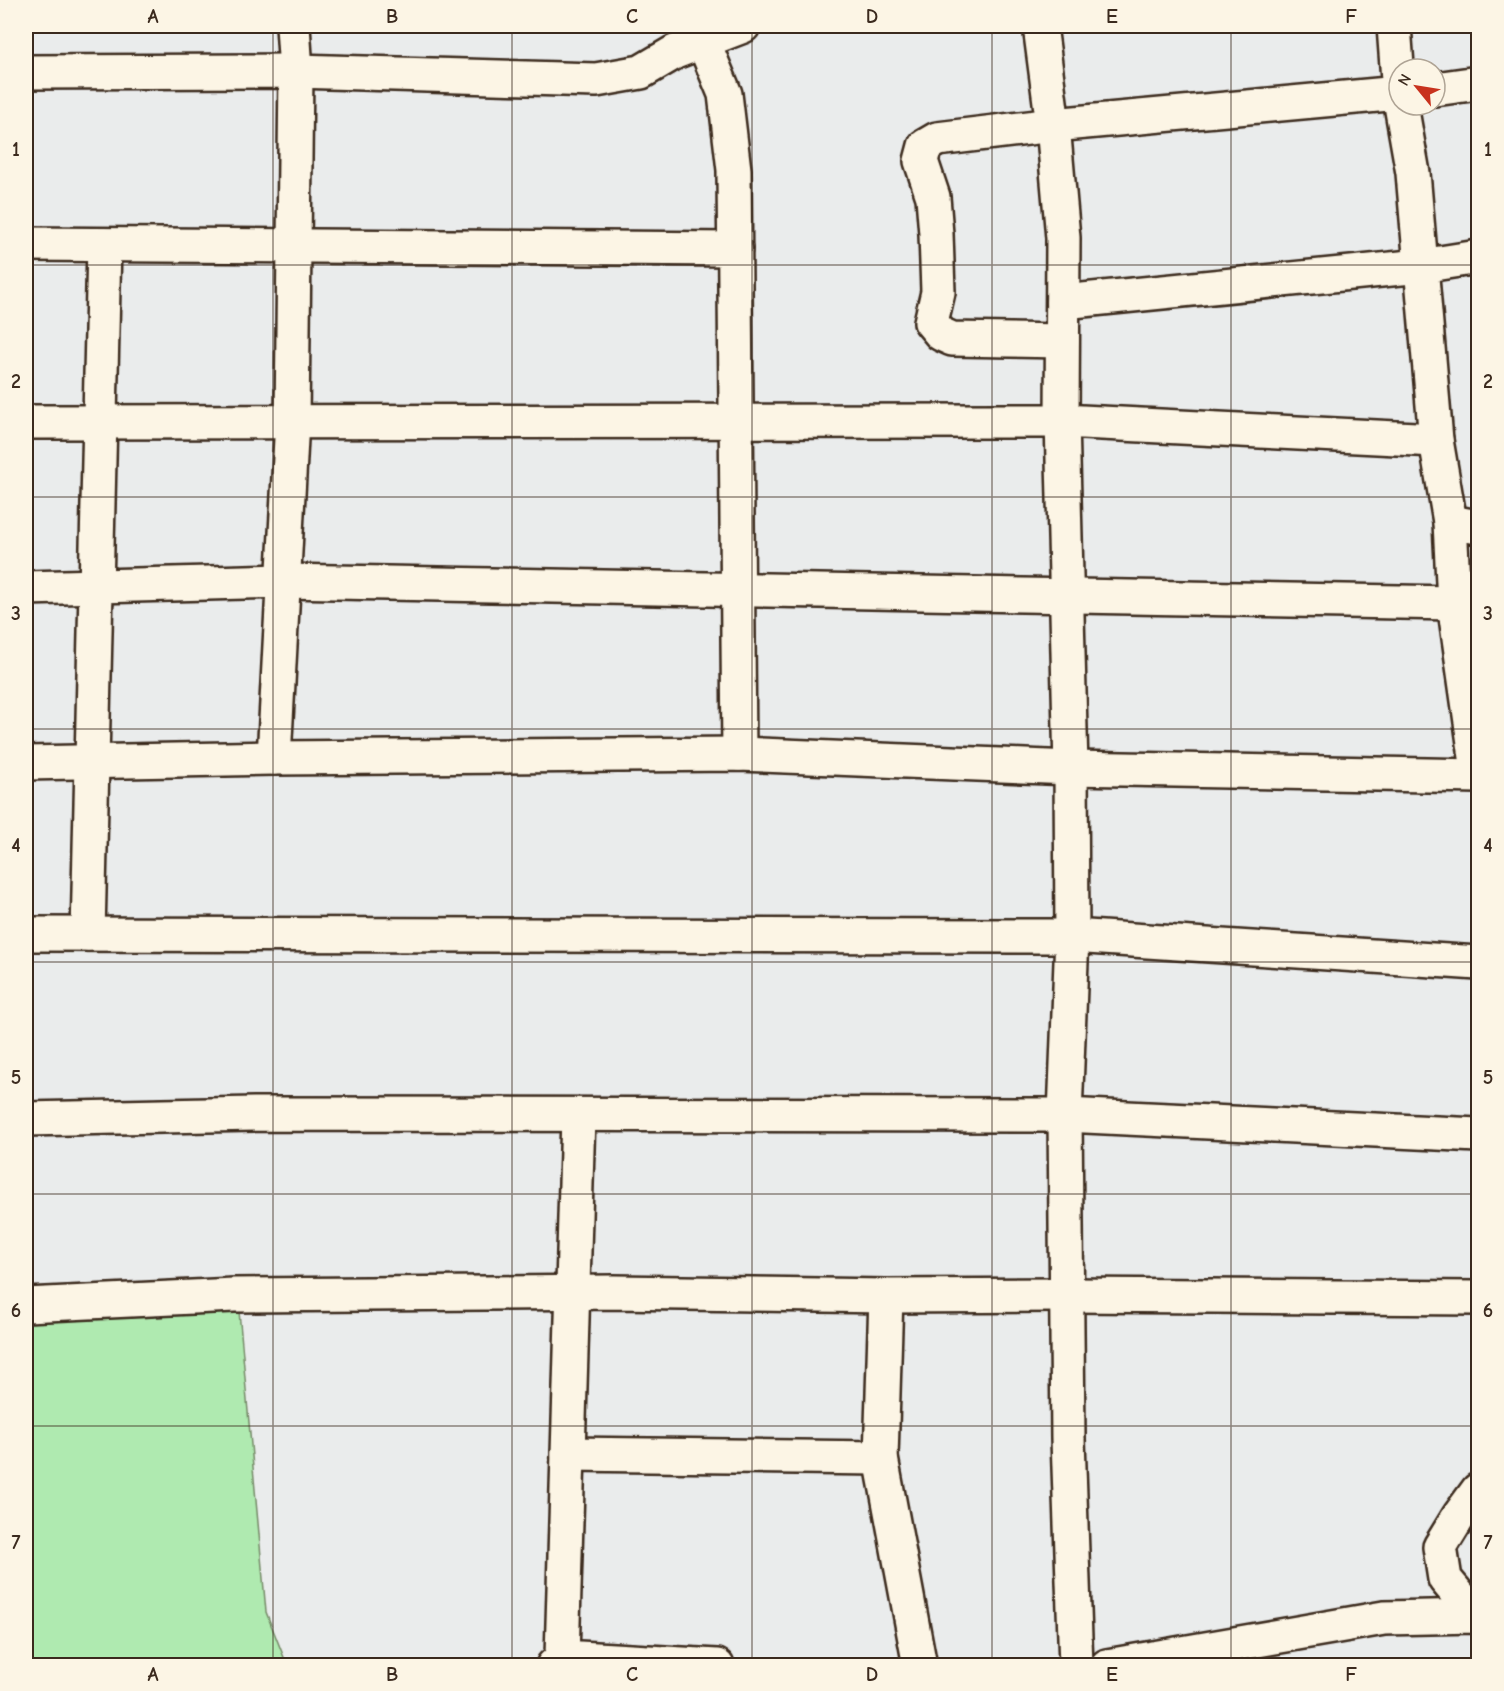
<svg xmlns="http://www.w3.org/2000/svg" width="1504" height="1691" viewBox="0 0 1504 1691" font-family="'Comic Neue',sans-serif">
	<rect width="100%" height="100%" fill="#eaecec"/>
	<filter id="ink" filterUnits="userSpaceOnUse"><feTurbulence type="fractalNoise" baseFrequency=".0167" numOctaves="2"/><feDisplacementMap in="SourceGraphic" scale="12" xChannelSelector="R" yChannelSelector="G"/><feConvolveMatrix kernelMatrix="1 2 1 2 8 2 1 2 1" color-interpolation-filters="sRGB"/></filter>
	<g filter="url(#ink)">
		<path fill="#afeab0" stroke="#758a67" stroke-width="1.5" d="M237,1289L266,1612L287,1665H26V1304Z"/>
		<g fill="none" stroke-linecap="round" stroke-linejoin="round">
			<g stroke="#3b2a1e" stroke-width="38">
				<g id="minor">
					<path d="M1040,26L1053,125L1063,238L1062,421L1071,768L1072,936L1065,1115L1068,1439L1076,1666"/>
					<path d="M1394,26L1399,93"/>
					<path d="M703,41L725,94L734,170L739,754"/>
					<path d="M26,72L296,71L596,80L641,72L675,52L743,26"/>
					<path d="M1435,89L1478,83"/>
					<path d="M1401,105L1413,173L1436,440L1450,522L1454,603L1478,771"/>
					<path d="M26,244L735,249"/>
					<path d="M1063,302L1421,266L1478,257"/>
					<path d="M1062,341L952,339L941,334L931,322L938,292L936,234L933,197L921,161L925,146L937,139L1053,125L1399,93"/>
					<path d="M26,422L1062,421L1436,440"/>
					<path d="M1450,522L1478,527"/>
					<path d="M26,588L284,581L1454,603"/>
					<path d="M274,758L292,420L296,71L293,26"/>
					<path d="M26,763L274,758L739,754L1071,768L1478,776"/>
					<path d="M26,934L1072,936L1478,963"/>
					<path d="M88,934L104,245"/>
					<path d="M26,1119L254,1114L1065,1115L1478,1135"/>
					<path d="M886,1296L881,1458L920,1666"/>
					<path d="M26,1305L234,1295L614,1292L886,1296L1067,1295L1478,1298"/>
					<path d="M568,1454L881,1458"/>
					<path d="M1476,1616L1445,1579L1440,1547L1459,1516L1478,1490"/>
					<path d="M562,1657L578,1116"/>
					<path d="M553,1666L562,1657L717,1666"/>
					<path d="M1107,1666L1384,1618L1476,1616L1478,1618"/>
				</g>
			</g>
			<use href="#minor" stroke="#fcf5e5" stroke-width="33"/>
		</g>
	</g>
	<path fill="none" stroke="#3b2a1e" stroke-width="1.5" stroke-opacity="0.55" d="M273,26V1666M512,26V1666M752,26V1666M992,26V1666M1231,26V1666M26,265H1478M26,497H1478M26,729H1478M26,962H1478M26,1194H1478M26,1426H1478"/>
	<rect width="1504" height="1691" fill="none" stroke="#fcf5e5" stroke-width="66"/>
	<g transform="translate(1417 87) rotate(300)"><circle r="28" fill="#fcf5e5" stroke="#afa495" stroke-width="1.5"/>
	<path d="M0-4.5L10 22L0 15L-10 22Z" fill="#c8321e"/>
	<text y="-9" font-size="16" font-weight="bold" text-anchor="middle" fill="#3b2a1e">N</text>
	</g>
	<rect x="33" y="33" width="1438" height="1625" fill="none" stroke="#3b2a1e" stroke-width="2"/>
	<g font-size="20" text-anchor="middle" font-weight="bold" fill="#3b2a1e">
		<text x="153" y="23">A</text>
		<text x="392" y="23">B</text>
		<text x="632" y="23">C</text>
		<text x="872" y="23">D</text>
		<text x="1112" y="23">E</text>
		<text x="1351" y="23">F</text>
		<text x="16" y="156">1</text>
		<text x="1488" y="156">1</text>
		<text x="16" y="388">2</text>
		<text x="1488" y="388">2</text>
		<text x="16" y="620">3</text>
		<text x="1488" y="620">3</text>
		<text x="16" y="852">4</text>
		<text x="1488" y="852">4</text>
		<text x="16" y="1084">5</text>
		<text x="1488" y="1084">5</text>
		<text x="16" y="1317">6</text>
		<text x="1488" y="1317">6</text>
		<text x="16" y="1549">7</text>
		<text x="1488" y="1549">7</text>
		<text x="153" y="1681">A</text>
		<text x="392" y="1681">B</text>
		<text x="632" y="1681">C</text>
		<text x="872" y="1681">D</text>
		<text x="1112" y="1681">E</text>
		<text x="1351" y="1681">F</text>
	</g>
</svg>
